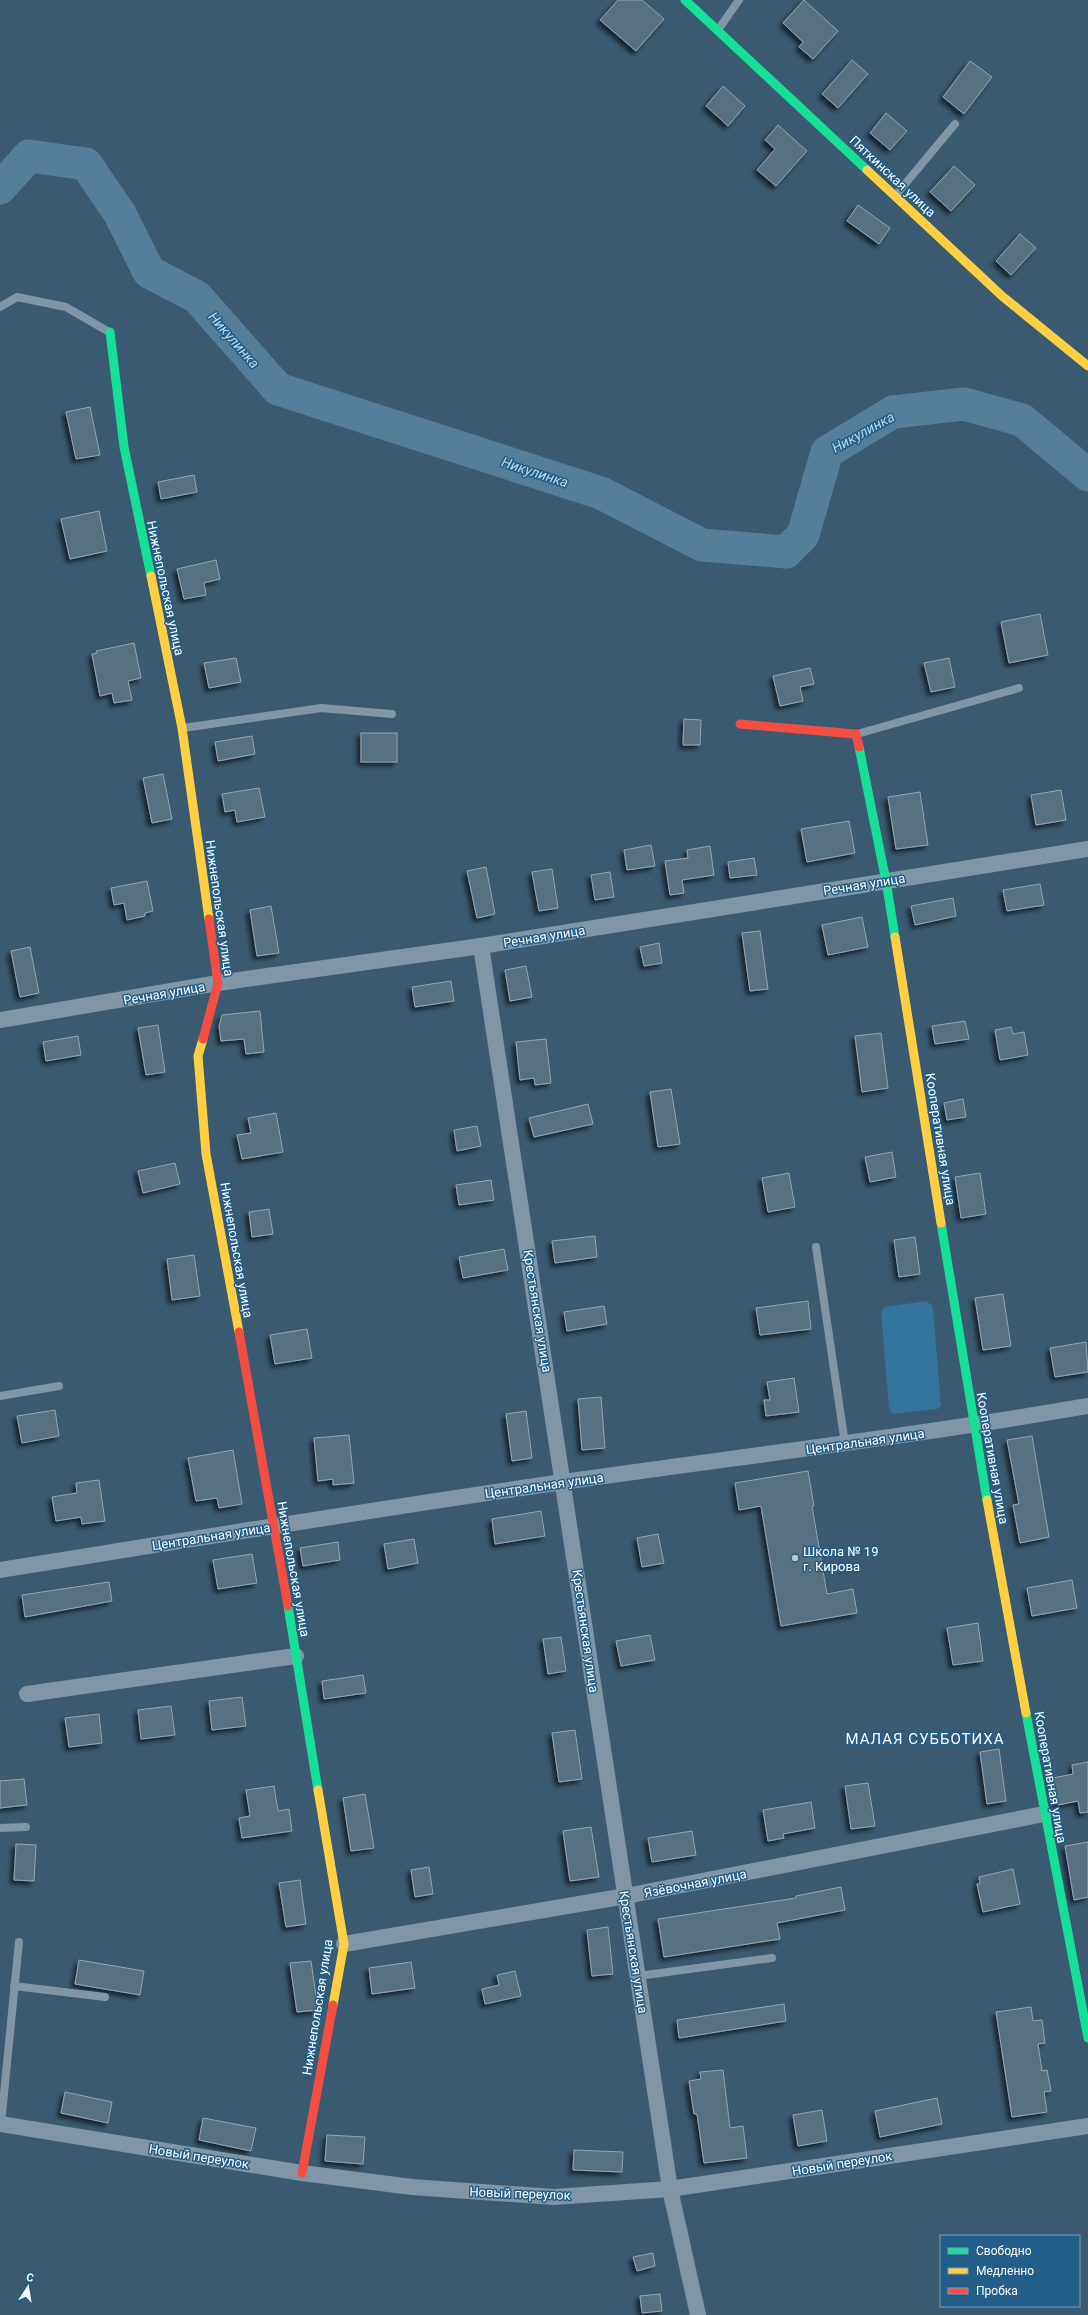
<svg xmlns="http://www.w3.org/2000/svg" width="1088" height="2315" viewBox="0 0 1088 2315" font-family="Roboto,sans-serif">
	<defs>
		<filter id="shadow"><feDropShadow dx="-3.5" dy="3.5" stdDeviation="2" flood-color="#0009"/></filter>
	</defs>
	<rect width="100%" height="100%" fill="#395a70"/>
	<path fill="#34739c" d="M926,1301L932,1305L933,1308L941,1406L937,1409L893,1414L889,1408L881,1311L885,1307Z"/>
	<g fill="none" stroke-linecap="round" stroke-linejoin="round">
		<path stroke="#557e9a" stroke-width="33" d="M0,188L29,156L86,164L120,214L149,272L197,297L278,389L601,493L702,545L786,552L803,535L827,452L893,412L964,404L1022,420L1088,475"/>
	</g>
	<g fill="#577182" stroke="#93a6b4" filter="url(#shadow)">
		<path d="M618,0H642L664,19L636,51L600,20Z"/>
		<path d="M804,0L838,31L813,59L799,47L803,42L783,23Z"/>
		<path d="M852,60L868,74L838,108L822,94Z"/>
		<path d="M970,61L992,77L964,114L943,97Z"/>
		<path d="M723,86L745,106L728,126L706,106Z"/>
		<path d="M886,113L907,131L890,150L870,133Z"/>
		<path d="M778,125L807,151L776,186L757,170L775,149L765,140Z"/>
		<path d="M954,166L975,185L951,211L930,192Z"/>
		<path d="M858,205L890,228L879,244L847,221Z"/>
		<path d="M1020,234L1036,248L1011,275L996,261Z"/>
		<path d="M90,407L100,455L76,459L66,412Z"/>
		<path d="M194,475L197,492L161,499L158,482Z"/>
		<path d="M99,511L107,551L70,559L61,519Z"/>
		<path d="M216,560L220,579L204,583L206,595L184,599L177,569Z"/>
		<path d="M1040,614L1048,655L1009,663L1001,622Z"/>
		<path d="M134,643L141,678L128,681L132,700L114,703L112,693L100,696L92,654L97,653L96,651Z"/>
		<path d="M236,658L241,682L209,688L204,663Z"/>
		<path d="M949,658L955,687L931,692L924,663Z"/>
		<path d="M810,668L814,684L800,687L803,701L780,706L773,676Z"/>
		<path d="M684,719L701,720L700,745H683Z"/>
		<rect x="361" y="733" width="36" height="29"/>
		<path d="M252,736L255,754L218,761L215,742Z"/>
		<path d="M163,774L172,819L152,823L143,778Z"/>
		<path d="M259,788L265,817L237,822L235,810L225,812L222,794Z"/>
		<path d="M1061,790L1066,820L1036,825L1031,795Z"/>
		<path d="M920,792L928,845L896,849L888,797Z"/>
		<path d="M849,821L855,853L807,862L801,829Z"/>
		<path d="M651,845L655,866L627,870L624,850Z"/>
		<path d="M710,846L714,875L682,880L684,893L670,895L665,861L688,858L687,850Z"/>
		<path d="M754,858L757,875L730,878L728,862Z"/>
		<path d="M486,867L495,914L477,918L467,871Z"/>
		<path d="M552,869L558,908L539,911L532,872Z"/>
		<path d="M610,872L614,897L595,900L591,875Z"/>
		<path d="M147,881L153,911L145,913V916L127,920L124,903L114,905L111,888Z"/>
		<path d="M1040,884L1044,905L1007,911L1003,890Z"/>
		<path d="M953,898L956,916L915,925L911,906Z"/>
		<path d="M271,906L279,953L257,956L250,910Z"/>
		<path d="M862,917L868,947L828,955L822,925Z"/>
		<path d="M760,931L768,989L750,991L742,933Z"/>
		<path d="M659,943L662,963L644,966L640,947Z"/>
		<path d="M30,947L39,993L20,997L11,951Z"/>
		<path d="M526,966L532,997L510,1001L505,970Z"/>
		<path d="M451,981L454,1001L415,1007L412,987Z"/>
		<path d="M260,1011L264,1052L246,1054L244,1039L221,1041L219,1026L222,1015Z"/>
		<path d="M965,1021L969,1039L935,1044L932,1026Z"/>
		<path d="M158,1025L165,1072L146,1075L138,1028Z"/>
		<path d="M1011,1027L1013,1034L1024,1032L1028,1055L1000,1060L995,1030Z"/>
		<path d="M881,1033L888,1088L862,1092L855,1036Z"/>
		<path d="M78,1036L81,1055L46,1061L43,1042Z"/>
		<path d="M546,1039L551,1083L535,1085L534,1078L520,1080L516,1042Z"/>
		<path d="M671,1089L680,1144L658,1147L650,1092Z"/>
		<path d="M963,1099L966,1117L947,1120L944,1103Z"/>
		<path d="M588,1104L593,1124L534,1137L529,1118Z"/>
		<path d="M276,1113L283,1152L242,1159L237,1135L251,1133L248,1118Z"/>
		<path d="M477,1126L481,1146L457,1151L454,1130Z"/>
		<path d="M892,1152L896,1177L870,1182L865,1157Z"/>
		<path d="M175,1163L180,1184L143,1193L138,1171Z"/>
		<path d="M789,1173L795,1207L768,1212L762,1178Z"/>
		<path d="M980,1173L986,1214L961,1218L955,1177Z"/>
		<path d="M491,1180L494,1200L459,1205L456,1185Z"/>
		<path d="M269,1209L273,1234L252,1237L249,1212Z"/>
		<path d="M595,1236L597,1257L555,1263L552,1241Z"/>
		<path d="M915,1237L920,1274L899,1277L894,1240Z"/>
		<path d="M504,1249L508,1270L463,1278L459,1257Z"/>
		<path d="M194,1255L200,1296L172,1300L167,1259Z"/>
		<path d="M1003,1294L1011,1346L983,1350L975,1298Z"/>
		<path d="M808,1301L811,1329L760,1335L756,1308Z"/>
		<path d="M604,1306L607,1324L567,1331L564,1312Z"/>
		<path d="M307,1329L312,1358L275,1364L270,1335Z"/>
		<path d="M1086,1342L1088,1372L1055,1377L1050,1348Z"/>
		<path d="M794,1378L799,1412L766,1416L764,1400H770L767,1382Z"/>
		<path d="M601,1397L605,1448L582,1450L578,1399Z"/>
		<path d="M55,1410L59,1436L22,1443L17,1416Z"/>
		<path d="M526,1411L532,1458L512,1461L506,1414Z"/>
		<path d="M349,1435L354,1483L333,1485V1479L318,1481L314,1438Z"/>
		<path d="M1032,1436L1049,1537L1020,1543L1013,1505L1019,1504L1007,1440Z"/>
		<path d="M233,1450L242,1504L219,1508L217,1498L196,1501L188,1458Z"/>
		<path d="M808,1471L814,1506H812L827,1594L853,1589L857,1613L781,1626L761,1506L739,1510L735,1483Z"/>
		<path d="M99,1480L105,1521L82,1524L81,1517L56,1521L52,1497L77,1493L76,1483Z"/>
		<path d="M541,1511L545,1536L495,1544L492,1519Z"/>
		<path d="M658,1534L664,1563L642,1567L637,1538Z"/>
		<path d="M414,1539L418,1563L388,1569L384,1544Z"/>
		<path d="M338,1542L340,1560L303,1566L300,1548Z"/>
		<path d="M252,1554L257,1583L218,1589L213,1560Z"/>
		<path d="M1072,1580L1077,1608L1032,1616L1027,1588Z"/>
		<path d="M109,1582L112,1601L25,1617L22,1595Z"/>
		<path d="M978,1623L983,1661L953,1665L947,1628Z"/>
		<path d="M650,1635L655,1660L621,1666L616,1641Z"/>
		<path d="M561,1637L566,1671L548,1674L543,1639Z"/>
		<path d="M363,1675L366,1693L324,1699L322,1681Z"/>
		<path d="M242,1697L246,1726L212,1730L209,1701Z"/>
		<path d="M171,1706L175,1735L141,1739L138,1710Z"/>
		<path d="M99,1714L102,1743L69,1747L65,1718Z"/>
		<path d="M575,1730L582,1779L559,1782L552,1733Z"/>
		<path d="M999,1749L1006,1801L987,1804L980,1752Z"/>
		<path d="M1088,1762V1812L1080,1813L1078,1801L1058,1805L1053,1778L1073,1774L1072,1765Z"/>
		<path d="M24,1779L27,1805L0,1808V1781Z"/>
		<path d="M868,1783L875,1826L851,1829L845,1786Z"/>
		<path d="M274,1786L278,1811L289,1809L292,1831L242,1838L239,1818L250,1816L246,1790Z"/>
		<path d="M365,1794L374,1848L351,1851L343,1798Z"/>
		<path d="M811,1802L815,1828L783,1834L784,1838L768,1841L763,1810Z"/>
		<path d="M591,1827L599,1877L570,1881L563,1831Z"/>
		<path d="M692,1831L696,1855L652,1862L648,1838Z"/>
		<path d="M1088,1842V1897L1074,1900L1065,1846Z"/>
		<path d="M16,1844L36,1845L34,1881L14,1880Z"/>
		<path d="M429,1867L433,1894L415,1897L411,1870Z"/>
		<path d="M1013,1869L1020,1904L983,1912L977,1884L980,1883L979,1877Z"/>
		<path d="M300,1880L306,1924L286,1927L279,1883Z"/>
		<path d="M841,1887L845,1910L777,1923L780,1939L664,1957L658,1919L796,1898V1896Z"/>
		<path d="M608,1927L613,1974L592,1976L587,1930Z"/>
		<path d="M79,1960L144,1971L140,1995L75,1984Z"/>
		<path d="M311,1961L318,2010L297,2012L290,1963Z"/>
		<path d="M411,1962L415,1988L372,1994L369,1968Z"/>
		<path d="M515,1971L521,1996L485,2004L482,1989L499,1985L497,1975Z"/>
		<path d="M784,2004L786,2021L679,2038L677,2020Z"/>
		<path d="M1031,2007L1033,2021L1042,2020L1045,2043L1038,2044L1042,2071L1047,2070L1051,2091L1044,2092L1047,2112L1012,2117L996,2012Z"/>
		<path d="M723,2070L730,2128L743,2126L747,2158L704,2163L697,2114H694L689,2081L701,2079L700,2072Z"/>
		<path d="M65,2092L112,2102L108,2123L61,2113Z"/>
		<path d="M937,2098L942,2124L880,2137L875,2111Z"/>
		<path d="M822,2110L827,2141L798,2146L793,2115Z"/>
		<path d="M203,2118L256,2128L251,2151L199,2140Z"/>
		<path d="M327,2135L365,2137L363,2164L325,2161Z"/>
		<path d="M574,2150L623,2152L622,2172L573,2170Z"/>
		<path d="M653,2253L655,2266L637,2271L633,2257Z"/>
		<path d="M660,2294L662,2311L642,2313L640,2296Z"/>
	</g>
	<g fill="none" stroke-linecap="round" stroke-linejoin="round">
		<g stroke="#8096a6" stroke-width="8">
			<path d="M718,30L739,0"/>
			<path d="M895,196L955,124"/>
			<path d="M0,307L17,297L66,307L109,332"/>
			<path d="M183,728L321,708L392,714"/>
			<path d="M857,734L1019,688"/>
			<path d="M816,1247L845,1444"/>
			<path d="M0,1396L59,1386"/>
			<path d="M0,1828L26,1827"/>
			<path d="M638,1976L772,1958"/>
			<path d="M14,1986L105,1997"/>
			<path d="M1,2124L19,1942"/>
		</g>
		<g stroke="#8096a6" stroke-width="16">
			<path d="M481,946L670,2189L698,2315"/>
			<path d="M0,1020L218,983L481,946L1088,849"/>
			<path d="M0,1570C187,1540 375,1509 563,1482C738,1457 914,1436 1088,1406"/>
			<path d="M27,1694L296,1656"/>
			<path d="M344,1944L626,1896L1044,1814"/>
			<path d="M0,2124L302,2173L412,2187L554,2197L670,2189L1088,2126"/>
		</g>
		<g stroke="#16e098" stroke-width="9">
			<path d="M685,0L867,170"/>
			<path d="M110,332L124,447L151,576"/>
			<path d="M859,747L886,881L895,937"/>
			<path d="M941,1223L987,1500"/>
			<path d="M288,1606L318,1790"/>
			<path d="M1026,1713L1088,2038"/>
		</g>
		<g stroke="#ffcf43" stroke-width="9">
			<path d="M867,170L1002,296L1088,366"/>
			<path d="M151,576L182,728L209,919"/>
			<path d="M895,937L941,1223"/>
			<path d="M203,1039L198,1056L206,1154L239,1332"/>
			<path d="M987,1500L1026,1713"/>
			<path d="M318,1790L344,1944L333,2005"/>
		</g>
		<g stroke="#f24e42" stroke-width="9">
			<path d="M740,724L856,734L859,747"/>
			<path d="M203,1039L218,983L209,919"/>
			<path d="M239,1332L288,1606"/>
			<path d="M302,2173L333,2005"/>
		</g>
	</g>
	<circle fill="#bac5cd" stroke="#225e87" stroke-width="1.5" cx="795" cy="1558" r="4"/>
	<g text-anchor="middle" stroke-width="3" stroke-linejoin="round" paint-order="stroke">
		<g font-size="13" fill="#fff" stroke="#225e87">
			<text transform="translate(893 176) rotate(43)" y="5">Пяткинская улица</text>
			<text transform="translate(166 588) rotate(78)" y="5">Нижнепольская улица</text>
			<text transform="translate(864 884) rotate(-9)" y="5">Речная улица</text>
			<text transform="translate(220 908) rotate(82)" y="5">Нижнепольская улица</text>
			<text transform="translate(544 936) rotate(-9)" y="5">Речная улица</text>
			<text transform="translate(164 993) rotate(-10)" y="5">Речная улица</text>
			<text transform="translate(941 1139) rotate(81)" y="5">Кооперативная улица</text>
			<text transform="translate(237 1250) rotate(80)" y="5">Нижнепольская улица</text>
			<text transform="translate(538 1311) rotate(81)" y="5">Крестьянская улица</text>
			<text transform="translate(865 1441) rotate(-8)" y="5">Центральная улица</text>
			<text transform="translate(993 1458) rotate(80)" y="5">Кооперативная улица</text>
			<text transform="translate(544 1485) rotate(-8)" y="5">Центральная улица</text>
			<text transform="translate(211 1536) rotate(-9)" y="5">Центральная улица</text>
			<text transform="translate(294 1569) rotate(80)" y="5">Нижнепольская улица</text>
			<text transform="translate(586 1631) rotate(82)" y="5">Крестьянская улица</text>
			<text transform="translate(1051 1777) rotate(80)" y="5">Кооперативная улица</text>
			<text transform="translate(695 1883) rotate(-11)" y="5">Язёвочная улица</text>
			<text transform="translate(634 1952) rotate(81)" y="5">Крестьянская улица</text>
			<text transform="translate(317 2007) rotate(-81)" y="5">Нижнепольская улица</text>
			<text transform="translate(199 2156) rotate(9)" y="5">Новый переулок</text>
			<text transform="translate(842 2163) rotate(-9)" y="5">Новый переулок</text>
			<text transform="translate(520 2193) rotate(2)" y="5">Новый переулок</text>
		</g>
		<g font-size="13" fill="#fff" stroke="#225e87" text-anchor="start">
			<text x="803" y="1556">Школа № 19<tspan x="803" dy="15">г. Кирова</tspan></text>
		</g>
		<g font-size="14" font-style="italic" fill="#b9dbf1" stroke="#225e87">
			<text transform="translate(234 340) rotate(49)" y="5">Никулинка</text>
			<text transform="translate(863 432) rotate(-29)" y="5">Никулинка</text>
			<text transform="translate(535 472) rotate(18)" y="5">Никулинка</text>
		</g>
		<g font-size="15" letter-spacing="1" fill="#fff" stroke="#225e87">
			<text x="925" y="1744">МАЛАЯ СУББОТИХА</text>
		</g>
	</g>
	<rect x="940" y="2235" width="140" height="72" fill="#225e87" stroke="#7a9eb7"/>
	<rect x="948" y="2248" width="20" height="6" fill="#16e098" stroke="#7a9eb7"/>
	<text x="976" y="2255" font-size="12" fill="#ffffff">Свободно</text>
	<rect x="948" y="2268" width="20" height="6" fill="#ffcf43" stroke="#7a9eb7"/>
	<text x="976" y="2275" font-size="12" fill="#ffffff">Медленно</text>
	<rect x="948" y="2288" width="20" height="6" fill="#f24e42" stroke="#7a9eb7"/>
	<text x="976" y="2295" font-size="12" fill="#ffffff">Пробка</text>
	<g transform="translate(28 2287) rotate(12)" stroke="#225e87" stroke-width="3" paint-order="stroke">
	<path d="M0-3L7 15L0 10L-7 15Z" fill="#ffffff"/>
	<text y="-6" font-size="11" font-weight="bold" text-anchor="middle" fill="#ffffff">С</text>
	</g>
</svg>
